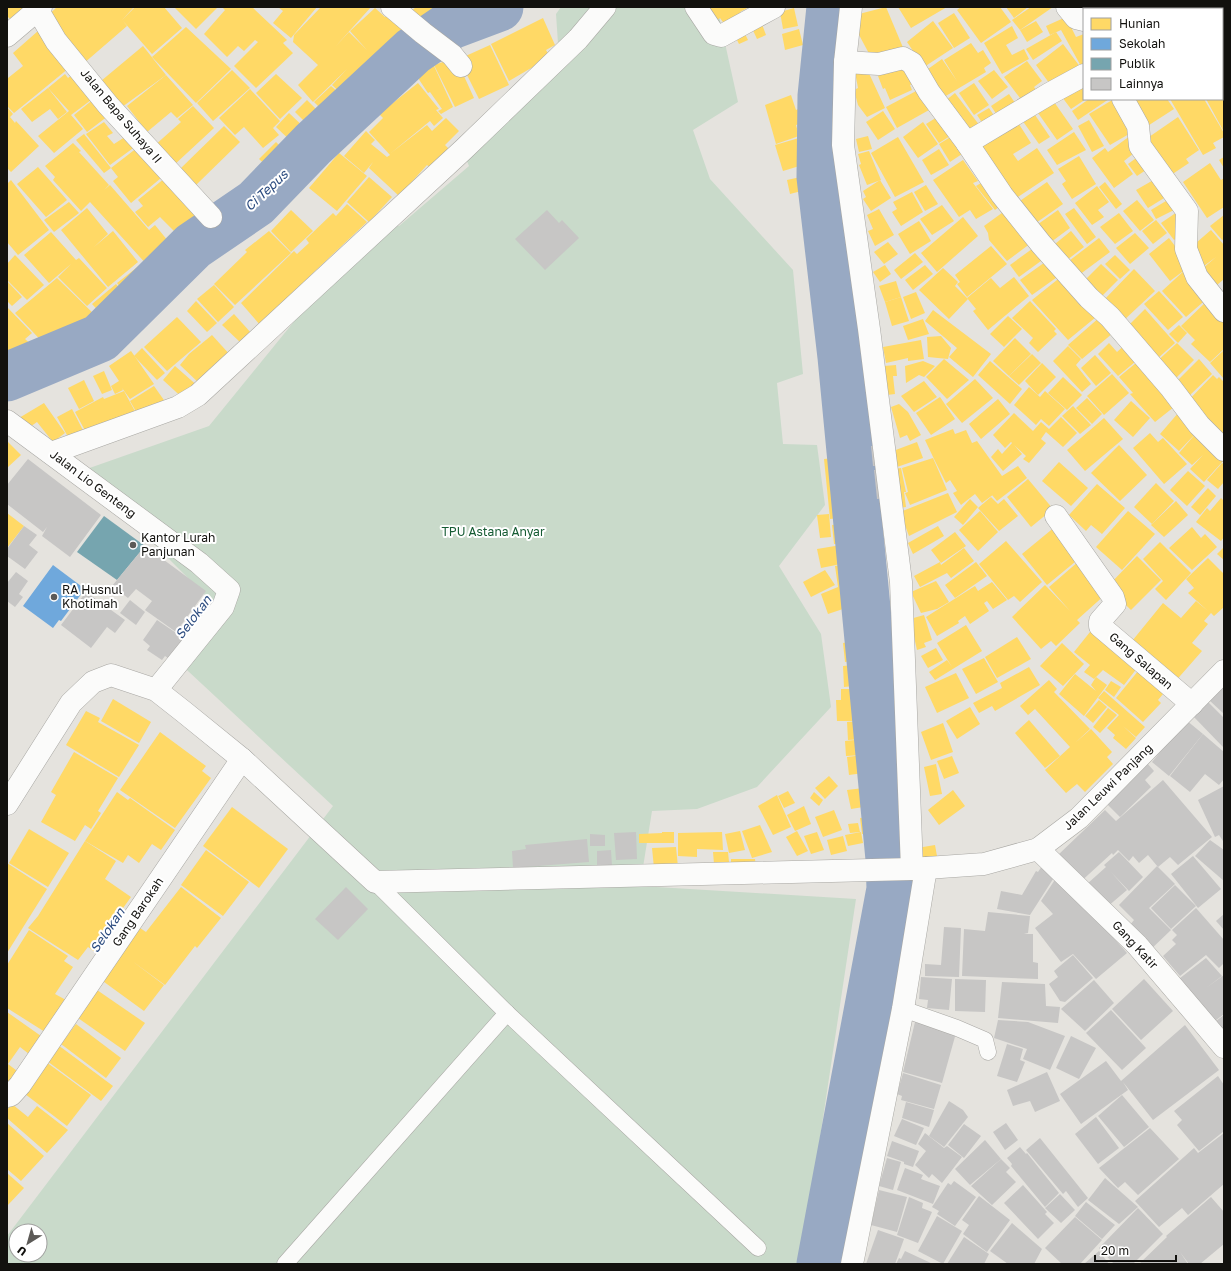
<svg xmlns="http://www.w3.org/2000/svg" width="1231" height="1271" viewBox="0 0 1231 1271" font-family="'Golos Text',sans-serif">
	<rect width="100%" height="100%" fill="#e5e3de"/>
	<path fill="#c9daca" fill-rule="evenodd" d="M561,7H717L738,102L693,130L710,179L793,270L803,374L777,383L783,444L817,445L825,505L779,566L821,634L831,707L757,787L697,809L652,811L640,886L856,899L801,1264H7V1236L333,806L174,658L214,604L81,471L209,426L379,217L399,226L469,166L461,147L559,58L556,14ZM16,1231H40V1255H16Z"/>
	<g fill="#ffd966">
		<path d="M7,7H27L12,21L7,16Z"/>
		<path d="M57,7H134L122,20L135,7H164L182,28L152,54L123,21L127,26L83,64L43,20Z"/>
		<path d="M174,7H218L196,29Z"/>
		<path d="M222,7H252L287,40L283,43L293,53L256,88L234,66L258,42L255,40L244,51L238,46L227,57L204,34L225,10Z"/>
		<path d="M278,7H317L291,38L273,23L283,11Z"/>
		<path d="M321,7H371L335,47L349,32L367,50L350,31L375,8L385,17L391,12L411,31L345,97L332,85L347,69L313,102L298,85L318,65L293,42L294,35Z"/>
		<path d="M416,7H478L468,11L469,16L461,19L458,12L424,29L407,15Z"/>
		<path d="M708,7H749L740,12L742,16L725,25L720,18L716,21Z"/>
		<path d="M886,7L904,50L873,61L858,33L859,14Z"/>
		<path d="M898,7L925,8L947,7L911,28Z"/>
		<path d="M961,7H1000L1011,22L981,43L957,10Z"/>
		<path d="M1006,7H1028L1014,18Z"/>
		<path d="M1031,7H1053L1020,30L1012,20Z"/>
		<path d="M1084,7H1105L1102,9H1086Z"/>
		<path d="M1149,7H1163L1164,9H1145Z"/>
		<path d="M1168,7H1202L1199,9H1170Z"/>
		<path d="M1224,7V28L1222,29V9Z"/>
		<path d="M794,8L798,26L783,29L780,12Z"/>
		<path d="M954,13L970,38L954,48L938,23Z"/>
		<path d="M1066,17L1076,37L1084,34V67L1082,68L1061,30L1050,35L1046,26Z"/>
		<path d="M543,18L555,45L546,50L550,57L509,81L491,44Z"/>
		<path d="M760,19L766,35L757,39L750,24Z"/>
		<path d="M933,21L953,48L924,67L907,42Z"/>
		<path d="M1036,21L1043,32L1027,42L1020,30Z"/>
		<path d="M1012,26L1018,38L1006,45L1012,55L1024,49L1029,59L1002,74L984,43Z"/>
		<path d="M186,27L231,69L196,103L152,57Z"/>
		<path d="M742,28L748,40L739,44L733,32Z"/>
		<path d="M799,29L803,45L785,50L782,34Z"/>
		<path d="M38,31L69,68L14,113L7,106V77L8,78L23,66L13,53Z"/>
		<path d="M1056,32L1062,41L1033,60L1026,49Z"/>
		<path d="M971,43L978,53L983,50L991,63L984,68L986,72L939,100L921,74L942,59L957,81L944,60Z"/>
		<path d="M1063,44L1081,68L1052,87L1036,65Z"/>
		<path d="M490,45L509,85L479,99L459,59Z"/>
		<path d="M143,46L166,75L122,107L101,81Z"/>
		<path d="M446,61L458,63L474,98L455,107L434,65Z"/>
		<path d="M1027,61L1042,81L1034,87L1040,95L1026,106L1004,77Z"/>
		<path d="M909,63L918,81L910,85L912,90L890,100L885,88L883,89L878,76Z"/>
		<path d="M434,66L453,107L441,114L438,111L442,109L430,92L428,93L416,75Z"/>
		<path d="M79,69L99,94L71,115L83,129L54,153L38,136L69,111L48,88L65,74L68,78Z"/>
		<path d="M867,69L885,108L867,117L858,105L854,90L858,88L855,72Z"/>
		<path d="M232,70L250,88L213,121L197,103Z"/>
		<path d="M994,70L1008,87L992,99L978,81Z"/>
		<path d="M1224,72V132L1206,99H1222V73Z"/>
		<path d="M276,74L302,98L280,119L256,93Z"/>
		<path d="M166,75L193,105L177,118L171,112L147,132L127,106Z"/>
		<path d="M1084,82V99H1086L1071,109L1062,97Z"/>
		<path d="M418,83L439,109L436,110L443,118L434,126L430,121L391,153L427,125L432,131L446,118L459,131L445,145L453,153L435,172L427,165L399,196L369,168L373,162L364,173L344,156L366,131L375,140L371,144L387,157L390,155L369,132L383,118L379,114Z"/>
		<path d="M974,83L989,105L974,115L959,93Z"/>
		<path d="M331,86L345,98L327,115L314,102Z"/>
		<path d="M48,88L67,112L58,119L50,109L32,122L21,109Z"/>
		<path d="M250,89L280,121L273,128L279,135L263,148L244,127L235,135L219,118Z"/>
		<path d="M918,90L929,110L897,128L886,107Z"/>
		<path d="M955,93L983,130L969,141L940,105Z"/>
		<path d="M1009,94L1019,109L1001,121L991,106Z"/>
		<path d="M791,95L796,110L800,108L804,123L796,125L799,136L776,144L765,105Z"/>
		<path d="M95,98L108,116L87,132L74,115Z"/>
		<path d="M1052,99L1073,129L1057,140L1036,110Z"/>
		<path d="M1089,99H1109L1078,120L1072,111Z"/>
		<path d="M1114,99L1136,130L1110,145L1089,114Z"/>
		<path d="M1128,99H1167L1174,109L1146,127Z"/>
		<path d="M1170,99H1204L1224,133V137L1213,143L1216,148L1203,155Z"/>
		<path d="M307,100L325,118L313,130L295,112Z"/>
		<path d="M193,106L214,128L173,166L154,146L181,122L178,119Z"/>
		<path d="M7,107L13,114L10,117L15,123L16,121L39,146L11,172L7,168Z"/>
		<path d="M989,108L999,123L987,130L977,115Z"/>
		<path d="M883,111L895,129L878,140L866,122Z"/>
		<path d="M1033,112L1050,137L1039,144L1022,120Z"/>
		<path d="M289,113L309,132L295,145L276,127Z"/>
		<path d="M942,114L955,133L939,143L926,124Z"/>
		<path d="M1178,117L1199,150L1186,159L1189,163L1171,175L1155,161L1149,137Z"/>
		<path d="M1089,120L1104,146L1092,152L1078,126Z"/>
		<path d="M1017,121L1031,143L1013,154L1018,161L1037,148L1054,173L1015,199L975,148Z"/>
		<path d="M104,122L113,133L107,136L114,144L128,135L136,146L110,165L86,134Z"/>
		<path d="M923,122L938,144L918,158L903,137Z"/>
		<path d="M224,126L240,142L195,186L179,170Z"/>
		<path d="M1074,132L1086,150L1057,165L1047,150Z"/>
		<path d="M957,133L968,150L950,162L939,144Z"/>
		<path d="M84,134L111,168L104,173L76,140Z"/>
		<path d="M868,136L872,149L859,152L856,139Z"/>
		<path d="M1130,136L1139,149L1124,161L1133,174L1114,188L1092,158L1105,148L1108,152Z"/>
		<path d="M898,137L924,182L895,197L871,153Z"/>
		<path d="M799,138L806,164L783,171L775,145Z"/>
		<path d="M276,142L289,155L272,171L259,159Z"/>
		<path d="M73,143L81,151L79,152L109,185L104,190L110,185L149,230L155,225L168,241L165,243L179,260L158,277L90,202L81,211L53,180L55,177L45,166Z"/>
		<path d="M142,144L167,173L131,203L113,181L118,177L111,168Z"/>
		<path d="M939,149L949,165L931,175L922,160Z"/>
		<path d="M869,151L881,180L867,185L859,165L861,164L858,154Z"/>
		<path d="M339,153L367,176L337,211L309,188Z"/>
		<path d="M1143,153L1152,166L1137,176L1128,164Z"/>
		<path d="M1079,156L1096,184L1072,199L1062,184L1066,181L1058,169Z"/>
		<path d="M1224,157V168L1219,160Z"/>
		<path d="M963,160L978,181L973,183L993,209L976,219L970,210L959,217L933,180Z"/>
		<path d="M1210,163L1221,180L1224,178V207L1207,218L1183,182Z"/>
		<path d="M38,167L67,200L46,217L17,184Z"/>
		<path d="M805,176L809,189L790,194L787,180Z"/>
		<path d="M369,177L392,197L369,222L347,202Z"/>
		<path d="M165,178L199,212L175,232L160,217L148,227L135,212L143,206L138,200Z"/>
		<path d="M1157,178L1169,195L1148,208L1136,190Z"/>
		<path d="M11,180L49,230L18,255L7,242V184Z"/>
		<path d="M880,180L891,198L871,211L863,199L866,197L863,191Z"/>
		<path d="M986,180L1004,203L995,210L976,186Z"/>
		<path d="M1047,182L1063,204L1033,225L1017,203Z"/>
		<path d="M1105,182L1122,204L1116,209L1099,187Z"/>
		<path d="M926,185L938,204L925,211L914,192Z"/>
		<path d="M1097,186L1109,202L1098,210L1104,217L1092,225L1075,203Z"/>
		<path d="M912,192L923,212L901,226L892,212L897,209L893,202Z"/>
		<path d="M1171,198L1176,209L1156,219L1151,210Z"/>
		<path d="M1137,200L1154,220L1140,231L1123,211Z"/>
		<path d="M69,202L79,213L54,232L44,220Z"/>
		<path d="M347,204L367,222L314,272L260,325L241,303L294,251L297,254L309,243L306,239L333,213L336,216Z"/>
		<path d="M942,205L954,221L932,235L920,219Z"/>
		<path d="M87,208L108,234L94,247L113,231L138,262L108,287L61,230Z"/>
		<path d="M1074,208L1096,237L1087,244L1065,214Z"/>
		<path d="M879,209L894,235L875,246L868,231L873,229L867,215Z"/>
		<path d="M291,210L313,231L291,252L271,231Z"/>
		<path d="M1006,210L1031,243L1007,261L989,240L988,233L984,226Z"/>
		<path d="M1058,210L1070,228L1047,245L1034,227Z"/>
		<path d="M1180,210L1183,233L1174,240L1161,223Z"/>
		<path d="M1119,213L1133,231L1115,244L1100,227Z"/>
		<path d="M1224,215V239L1222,240L1210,226Z"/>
		<path d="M963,217L978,236L937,272L921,253Z"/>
		<path d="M193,220L206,234L183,254L171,240Z"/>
		<path d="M1156,220L1167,233L1153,244L1142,231Z"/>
		<path d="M919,221L931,241L910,254L898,234Z"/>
		<path d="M1211,230L1224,245V279L1217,285L1202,269L1216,257L1204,266L1189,249Z"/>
		<path d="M269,231L291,253L235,305L214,284L247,252L245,250Z"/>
		<path d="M1071,231L1084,247L1063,263L1050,248Z"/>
		<path d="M51,232L76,260L79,258L107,288L87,306L58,277L71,264L49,283L24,255Z"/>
		<path d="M1135,233L1149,248L1130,264L1116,248Z"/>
		<path d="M1099,238L1110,252L1075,278L1065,264Z"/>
		<path d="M1169,238L1190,266L1170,281L1149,254Z"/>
		<path d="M888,242L898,254L884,264L874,252Z"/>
		<path d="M991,246L1007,264L967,297L957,284L960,282L955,275Z"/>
		<path d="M1036,246L1045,258L1019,277L1010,265Z"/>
		<path d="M915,253L923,262L901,279L894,270Z"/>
		<path d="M15,255L44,285L27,300L7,280V264Z"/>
		<path d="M1115,255L1130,270L1120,279L1105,264Z"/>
		<path d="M1048,260L1060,275L1032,295L1020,280Z"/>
		<path d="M1101,264L1118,280L1102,296L1085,280Z"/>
		<path d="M140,265L154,282L107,320L92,304L116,284L129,299L117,283Z"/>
		<path d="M885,265L891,274L880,282L873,272Z"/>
		<path d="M925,265L933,274L913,290L905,280Z"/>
		<path d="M943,268L958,282L955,286L968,299L949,319L919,290Z"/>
		<path d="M1134,269L1155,291L1122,322L1102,302Z"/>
		<path d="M1186,269L1210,296L1186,317L1162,291Z"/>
		<path d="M1062,276L1068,283L1064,286L1079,304L1096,317L1068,340L1032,300Z"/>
		<path d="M1014,277L1029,296L988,330L973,311L976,309L967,298L991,278L1000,288Z"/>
		<path d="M57,278L98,318L80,335L74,329L49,349L15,313Z"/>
		<path d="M7,281L22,297L12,306L7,301Z"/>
		<path d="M896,281L901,297L885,302L879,286Z"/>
		<path d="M214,285L234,307L218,322L197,299Z"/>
		<path d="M1159,291L1183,317L1168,330L1144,304Z"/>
		<path d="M916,292L925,313L911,319L903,297Z"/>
		<path d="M901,297L909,321L892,326L885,302Z"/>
		<path d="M1208,300L1224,318V349L1210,362L1191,344L1195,340L1181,326Z"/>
		<path d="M196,301L217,323L207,332L187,311Z"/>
		<path d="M1030,301L1056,329L1054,331L1057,334L1038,352L1029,343L1033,338L1012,318Z"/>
		<path d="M7,307L32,333L25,339L34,347L15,365L7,356Z"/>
		<path d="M1145,309L1175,343L1157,359L1127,327Z"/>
		<path d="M933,310L991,354L973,377L949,357L957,348L925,321Z"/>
		<path d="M234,314L252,334L242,344L222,325Z"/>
		<path d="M1008,316L1022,329L1004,347L990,334Z"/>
		<path d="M177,317L201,342L167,371L144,347Z"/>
		<path d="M1100,317L1113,333L1082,359L1068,345Z"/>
		<path d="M923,319L929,334L908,340L903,326Z"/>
		<path d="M1179,325L1187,333L1178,343L1169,334Z"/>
		<path d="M212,335L231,356L201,385L180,365L189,354Z"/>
		<path d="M941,336L951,348L948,359L928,357L927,337Z"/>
		<path d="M1015,338L1031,354L1009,376L993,361Z"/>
		<path d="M921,340L924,359L908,361V358L886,363L883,347Z"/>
		<path d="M1128,342L1141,357L1118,376L1098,354L1109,343L1117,352Z"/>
		<path d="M1177,343L1194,360L1172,382L1154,364Z"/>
		<path d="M1068,346L1081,359L1076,365L1091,384L1082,392L1053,361Z"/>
		<path d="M142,348L165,373L157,380L134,356Z"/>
		<path d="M1224,350V379L1210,363Z"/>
		<path d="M131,351L154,384L130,399L122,388L123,390L115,394L111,386L119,381L109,366Z"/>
		<path d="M1032,354L1041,363L1019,385L1009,376Z"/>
		<path d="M1095,355L1111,373L1096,386L1081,368Z"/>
		<path d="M1142,358L1179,403L1155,422L1130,394L1133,393L1119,377Z"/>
		<path d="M944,359L969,380L947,399L926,377Z"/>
		<path d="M1199,359L1212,374L1189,396L1175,383Z"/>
		<path d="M923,361L935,366L924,377L919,375L906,383L905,366Z"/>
		<path d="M990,361L1022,389L1010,404L978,375Z"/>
		<path d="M1042,363L1056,377L1038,395L1025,381Z"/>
		<path d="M896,365L897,376H893L895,394L887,395L884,366Z"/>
		<path d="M175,366L200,388L187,402L163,380Z"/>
		<path d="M104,371L112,390L102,394L93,376Z"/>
		<path d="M1112,374L1129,393L1104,415L1087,396Z"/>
		<path d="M1213,375L1217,379L1219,377L1224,382V443L1183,406Z"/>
		<path d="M1063,377L1082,395L1067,410L1048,393Z"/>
		<path d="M975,379L993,398L962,423L946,404Z"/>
		<path d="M84,380L94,401L79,409L68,388Z"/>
		<path d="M924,381L937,397L914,412L901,396Z"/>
		<path d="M154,386L166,403L138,415L130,401Z"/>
		<path d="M1029,387L1040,397L1045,391L1065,409L1049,426L1041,419L1036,425L1014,405Z"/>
		<path d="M124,391L137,415L89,438L75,412L103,397L104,399Z"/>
		<path d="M940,397L955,419L931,435L916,413Z"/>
		<path d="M1087,398L1102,414L1092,424L1076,408Z"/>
		<path d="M998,399L1010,414L981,439L969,424Z"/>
		<path d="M1131,401L1150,418L1133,437L1114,420Z"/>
		<path d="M44,403L65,433L53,442L37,422L27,429L14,421Z"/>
		<path d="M899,404L908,412L921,435L910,441L907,435L900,438L891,407Z"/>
		<path d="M1073,406L1091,425L1080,434L1062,416Z"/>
		<path d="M72,409L86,436L72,444L57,417Z"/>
		<path d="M1179,412L1214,442L1213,443L1224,454V460L1204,482L1190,469L1203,455L1192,465L1179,453L1198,431L1179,451L1160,434Z"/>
		<path d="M1014,413L1033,431L1041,422L1049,429L1061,417L1077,433L1063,447L1046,432L1041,439L1046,443L1029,463L1023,459L1026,456L1014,445L1022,454L1003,471L991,457L998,449L1002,454L1012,443L1011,442L1005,448L993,435Z"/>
		<path d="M1104,418L1123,439L1085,471L1067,450Z"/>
		<path d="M953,429L955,434L966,430L972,443L977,441L1002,476L1018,466L1027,478L997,501L992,495L994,494L982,503L975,494L961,505L953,493L957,491L950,480L946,483L934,459L942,455L934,459L925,440Z"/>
		<path d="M1150,433L1158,442L1163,438L1187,464L1164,484L1133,448Z"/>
		<path d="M7,441L21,455L7,468Z"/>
		<path d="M917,442L923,458L897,467L893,451Z"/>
		<path d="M1119,445L1147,475L1120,501L1091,473Z"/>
		<path d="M843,457L848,517L830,519L824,459Z"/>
		<path d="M933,458L947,490L910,505L905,493L908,492L902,468Z"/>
		<path d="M1059,462L1088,488L1071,506L1042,481Z"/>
		<path d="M1222,463L1224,464V482L1218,489L1207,480Z"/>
		<path d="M901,468L906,492H904L906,507L899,508L895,469Z"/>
		<path d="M1188,471L1205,486L1187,506L1170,490Z"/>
		<path d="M1028,479L1053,509L1031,527L1007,497Z"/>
		<path d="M1156,483L1174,501L1152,524L1134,507Z"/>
		<path d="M1097,484L1125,508L1102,534L1091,525L1086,531L1069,515Z"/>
		<path d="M1208,488L1216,496L1200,515L1191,507Z"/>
		<path d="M948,493L957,512L909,536L900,512Z"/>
		<path d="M991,497L998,504L1004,499L1018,516L999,531L978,508Z"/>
		<path d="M1221,498L1224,501V537L1221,541L1196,522L1207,508L1210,511Z"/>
		<path d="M970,499L978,507L963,525L954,517Z"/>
		<path d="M1176,501L1188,515L1164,537L1151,525Z"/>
		<path d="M980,511L998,532L978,551L959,530Z"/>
		<path d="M1128,511L1155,534L1122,570L1096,547Z"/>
		<path d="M7,513L24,526L7,548Z"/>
		<path d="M829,514L831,537L820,538L817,515Z"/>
		<path d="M850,523L852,543L834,544L832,525Z"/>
		<path d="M938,526L944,536L913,554L908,543Z"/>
		<path d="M1056,526L1081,557L1047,585L1022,554Z"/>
		<path d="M1192,527L1201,538L1205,534L1217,547L1192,570L1169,548Z"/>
		<path d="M955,532L966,546L941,563L931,550Z"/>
		<path d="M1006,541L1042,582L1020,602L1014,596L1008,600L979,564Z"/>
		<path d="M1160,542L1191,573L1166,600L1155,589L1163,581L1143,559Z"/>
		<path d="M847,544L851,562L821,568L817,549Z"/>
		<path d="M1224,547V560L1217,554Z"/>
		<path d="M964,548L974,561L951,578L947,573L920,587L914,576L940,562L941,565Z"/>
		<path d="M1137,556L1161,580L1131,610L1107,587Z"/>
		<path d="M1208,558L1224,574V607L1214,616L1211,613L1204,621L1208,624L1192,643L1202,651L1173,684L1128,646L1163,603L1181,618L1196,601L1208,611L1188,593L1194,588L1186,579Z"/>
		<path d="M1079,561L1107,593L1077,620L1080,623L1056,646L1051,641L1041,649L1012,617L1045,585L1070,611L1049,587Z"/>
		<path d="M976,562L987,576L955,598L945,585Z"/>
		<path d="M853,563L857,587H853L855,605L828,614L821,594L838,587L835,566Z"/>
		<path d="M825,570L835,585L811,597L803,582Z"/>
		<path d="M936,581L949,602L937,609L921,613L911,592Z"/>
		<path d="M992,582L1007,600L993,609L987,601L984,603L989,611L970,624L965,616L958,621L959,623L937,636L926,617L975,586L978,591Z"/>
		<path d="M924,615L932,640L924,643L926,647L917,650L910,619Z"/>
		<path d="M966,625L982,651L935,680L929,672L947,660L952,667L937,643Z"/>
		<path d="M1094,627L1141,663L1124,685L1103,670L1094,679L1084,672L1090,665L1074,652Z"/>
		<path d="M1017,637L1031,659L997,678L985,657Z"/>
		<path d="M858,640L861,660L845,662L843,643Z"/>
		<path d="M1062,643L1084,664L1063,686L1040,666Z"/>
		<path d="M936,648L943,660L928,668L921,656Z"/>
		<path d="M984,658L998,682L976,694L962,669Z"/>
		<path d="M861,664L863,685L844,687L843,666Z"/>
		<path d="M1143,665L1168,688L1158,700L1161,703L1143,722L1116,698Z"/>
		<path d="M1029,667L1040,685L995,711L992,706L979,713L973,703L1002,688L1000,683Z"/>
		<path d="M956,673L969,698L937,713L925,687Z"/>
		<path d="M1075,674L1096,691L1091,685L1096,677L1107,685L1084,716L1059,694Z"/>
		<path d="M1049,680L1057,689L1054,692L1090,729L1075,743L1091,729L1112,752L1107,757L1113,764L1085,792L1077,784L1066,793L1045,770L1070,747L1035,709L1028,715L1020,706Z"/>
		<path d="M1111,681L1121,687L1114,697L1105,690Z"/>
		<path d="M841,689H867V698H865L871,772L849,775L847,757L863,755L846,756L845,741L864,739L848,740L847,722L858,721H837L836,700H841Z"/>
		<path d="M1104,691L1145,727L1136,737L1123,726L1136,738L1126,749L1113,738L1115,735L1107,728L1119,715L1098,698Z"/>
		<path d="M113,699L151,722L139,743L101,721Z"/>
		<path d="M1099,700L1107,707L1093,723L1085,716Z"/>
		<path d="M970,707L980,724L957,739L946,721Z"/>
		<path d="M1108,708L1117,715L1100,733L1093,727Z"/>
		<path d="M86,711L100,718L98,722L139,745L119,777L66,745Z"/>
		<path d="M1029,720L1060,756L1045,768L1015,733Z"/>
		<path d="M943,723L953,752L931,760L921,732Z"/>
		<path d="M160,732L206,766L202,771L211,778L175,828L120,790Z"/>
		<path d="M74,752L118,778L98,811L101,813L91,829L85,825L75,841L41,822L56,795L51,792Z"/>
		<path d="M952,756L959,773L944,779L937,761Z"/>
		<path d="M936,764L942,794L930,796L924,767Z"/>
		<path d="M829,776L838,786L825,799L815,788Z"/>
		<path d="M872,787L876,805L851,809L847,790Z"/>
		<path d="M953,790L965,806L939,825L928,810Z"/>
		<path d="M788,791L795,803L784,808L778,796Z"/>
		<path d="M117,792L128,800L130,798L175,830L161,850L152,844L139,863L128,855L123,863L85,841Z"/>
		<path d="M814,792L823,800L819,806L810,798Z"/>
		<path d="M777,795L791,827L773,835L758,806Z"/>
		<path d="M804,806L811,824L795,831L787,815Z"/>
		<path d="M232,807L288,849L259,888L203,846Z"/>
		<path d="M834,810L842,830L823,837L815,817Z"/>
		<path d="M873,817L875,833L870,834H875L876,851H865V834H862L860,818Z"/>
		<path d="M858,823L860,832L850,833L848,824Z"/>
		<path d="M760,825L772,852L752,858L742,831Z"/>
		<path d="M29,829L69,853L48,887L9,863Z"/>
		<path d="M740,831L745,850L729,853L725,834Z"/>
		<path d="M797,831L808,851L797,856L786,837Z"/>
		<path d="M662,832H674V843H639V834L662,833Z"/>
		<path d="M722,832L723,850L697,849V857L678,856V833Z"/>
		<path d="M817,832L824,850L811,854L804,836Z"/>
		<path d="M861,832L863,843L848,846L845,835Z"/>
		<path d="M843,836L847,851L831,855L827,840Z"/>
		<path d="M85,841L116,861L105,879L131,897L118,915L122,917L98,954L88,947L78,960L28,928L38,916Z"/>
		<path d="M935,845L937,856L919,858L917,848Z"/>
		<path d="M676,847L678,867L654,868L652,848Z"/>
		<path d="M206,850L249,882L223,916L181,885Z"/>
		<path d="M713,852H728L729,862L714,864Z"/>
		<path d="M731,859H755L756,868H731Z"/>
		<path d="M7,863L47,889L7,953Z"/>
		<path d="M181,887L221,918L197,948L195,946L165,985L132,961L164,985L144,1011L100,979L140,928L146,932Z"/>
		<path d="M29,930L68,956L64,961L73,967L55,994L66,1000L45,1032L7,1008V965Z"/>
		<path d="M97,990L145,1023L125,1051L78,1018Z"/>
		<path d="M7,1012L41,1036L29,1054L20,1047L8,1064L21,1074L7,1087Z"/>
		<path d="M76,1024L121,1058L106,1078L61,1044Z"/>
		<path d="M54,1042L113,1086L101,1101L43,1058Z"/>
		<path d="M42,1059L91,1095L67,1126L25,1094Z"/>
		<path d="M12,1104L28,1117L37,1106L68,1130L47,1153L7,1118V1110Z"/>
		<path d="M7,1123L44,1156L21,1181L7,1169Z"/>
		<path d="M7,1173L24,1188L7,1206Z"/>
	</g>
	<path fill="#6fa8dc" d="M53,565L85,589L61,621L59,620L53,628L23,606Z"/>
	<path fill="#76a5af" d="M104,516L145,546L117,580L77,552Z"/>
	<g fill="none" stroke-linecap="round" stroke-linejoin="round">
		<g stroke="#98a9c3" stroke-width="49">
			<path d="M7,377L100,338L193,246L256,203L313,144L413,51L451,25L499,7"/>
			<path d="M821,1264L891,889L890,859L842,357L821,177L822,96L831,7"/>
		</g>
	</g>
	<g fill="#c7c6c5">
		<path d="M547,210L559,223L562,220L579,238L545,270L515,239Z"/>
		<path d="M871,446H880L882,466H873Z"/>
		<path d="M28,459L101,515L70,557L42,536L47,527L43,532L7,504V485Z"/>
		<path d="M874,470H884L888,498L877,499Z"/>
		<path d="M24,526L37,535L29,545L38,552L25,569L7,556V549Z"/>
		<path d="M145,546L206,591L176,632L145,610L152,601L136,589L128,598L112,586Z"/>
		<path d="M16,572L28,581L19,594L23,597L15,607L7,601V583Z"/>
		<path d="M86,592L125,620L115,633L107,627L91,648L61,625Z"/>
		<path d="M130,600L145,612L136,625L120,613Z"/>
		<path d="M157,620L188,641L174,662L165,656L162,660L147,650L150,646L143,640Z"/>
		<path d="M1224,682V714L1208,699Z"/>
		<path d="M1207,701L1224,718V748L1192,715Z"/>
		<path d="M1186,720L1203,734L1169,776L1152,762Z"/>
		<path d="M1203,734L1224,752V779L1219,785L1205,774L1190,792L1170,776Z"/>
		<path d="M1147,763L1154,771L1145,780L1151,787L1120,817L1107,804Z"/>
		<path d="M1163,780L1212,837L1178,865L1170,857L1158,867L1148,855L1139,863L1133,856L1129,861L1118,850L1113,855L1112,853L1077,885L1057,856L1105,810L1116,821Z"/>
		<path d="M1224,786V841H1223L1219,835L1215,837L1198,800Z"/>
		<path d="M636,832L637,859L616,860L614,833Z"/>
		<path d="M590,834L605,835V846H590Z"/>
		<path d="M587,839L589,862L513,868L512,851L526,849L525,845Z"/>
		<path d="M1210,840L1224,850V881L1195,856Z"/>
		<path d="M611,850L612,866H597V851Z"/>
		<path d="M1119,852L1143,877L1129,891L1111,872L1127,890L1107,907L1087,884L1106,867L1104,865Z"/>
		<path d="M1193,856L1221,889L1198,908L1171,874Z"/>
		<path d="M1042,866L1055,876L1030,915L997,909L1001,891L1022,895L1036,871L1038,872Z"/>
		<path d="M1157,866L1175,884L1149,908L1171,930L1147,953L1130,925L1134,920L1119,905Z"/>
		<path d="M1058,875L1127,953L1096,979L1073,954L1061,962L1035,928L1053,914L1041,901Z"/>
		<path d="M1175,885L1196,906L1171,929L1151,908Z"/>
		<path d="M346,887L368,909L338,940L315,919Z"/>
		<path d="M1196,908L1224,940V963L1219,968L1206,955L1180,976L1163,956L1176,944L1172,940L1177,935L1172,930Z"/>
		<path d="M988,912L1030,916L1028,933L1024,934H1033V962L1038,963V979L962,976L964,929L985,931Z"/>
		<path d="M1224,914V930L1216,921Z"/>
		<path d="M944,927L961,928L959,977L925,976V964L941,965Z"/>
		<path d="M1073,955L1093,978L1065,1002L1060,1001L1049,984L1058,977L1054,971Z"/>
		<path d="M1206,958L1222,976L1206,988L1224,975V1014L1211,1024L1175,982Z"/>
		<path d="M921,977L952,979L949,1010L927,1008L928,1000L919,999Z"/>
		<path d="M955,979L986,980L985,1012L955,1011Z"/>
		<path d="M1144,979L1173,1011L1141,1040L1112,1009Z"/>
		<path d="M1094,980L1114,1003L1085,1031L1061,1009Z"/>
		<path d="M1002,982L1045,984L1046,1006L1060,1007L1058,1023L998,1018Z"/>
		<path d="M1111,1010L1146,1048L1122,1070L1086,1033Z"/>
		<path d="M1224,1015V1032L1212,1024Z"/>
		<path d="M998,1020L1028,1022L1065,1036L1050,1070L1023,1059L1027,1049L994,1038Z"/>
		<path d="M915,1022L956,1033L942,1083L903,1072Z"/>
		<path d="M1185,1025L1219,1070L1153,1120L1123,1082L1128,1090L1081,1124L1060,1094L1106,1061L1121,1081Z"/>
		<path d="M1071,1036L1096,1048L1079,1079L1056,1068Z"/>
		<path d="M1007,1044L1023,1049L1020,1060L1025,1062L1017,1082L997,1076Z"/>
		<path d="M1047,1072L1060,1101L1035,1112L1030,1101L1013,1106L1007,1090Z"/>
		<path d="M903,1073L941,1085L934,1109L901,1100L902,1096L897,1094Z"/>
		<path d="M1218,1076L1224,1085V1131L1199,1151L1177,1125L1182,1120L1174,1111Z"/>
		<path d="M1122,1095L1149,1127L1124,1147L1098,1116Z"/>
		<path d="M949,1101L963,1110L968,1117L944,1147L929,1136Z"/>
		<path d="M906,1102L934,1110L929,1127L902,1118Z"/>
		<path d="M1096,1117L1119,1148L1098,1164L1075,1134Z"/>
		<path d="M902,1119L924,1128L916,1145L894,1136Z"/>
		<path d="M1006,1123L1018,1140L1005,1150L993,1132Z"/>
		<path d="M964,1124L981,1136L964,1158L948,1145Z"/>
		<path d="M1150,1128L1179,1159L1138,1195L1125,1182L1118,1188L1099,1168Z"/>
		<path d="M925,1133L944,1148L947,1146L962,1157L942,1183L932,1174L929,1178L915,1165L926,1151L918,1144Z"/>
		<path d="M1224,1133V1184L1188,1215L1182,1208L1159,1227L1135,1201L1194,1148L1198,1153Z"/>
		<path d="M1040,1138L1088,1198L1078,1207L1066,1191L1063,1194L1026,1150Z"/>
		<path d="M985,1140L1001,1159L970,1185L955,1169Z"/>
		<path d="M892,1141L919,1151L913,1167L904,1164V1162L887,1156Z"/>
		<path d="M1020,1147L1026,1154L1027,1153L1059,1193L1045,1207L1011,1166L1012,1164L1007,1158Z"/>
		<path d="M887,1158L901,1162L893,1190L879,1186Z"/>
		<path d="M1001,1159L1010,1168L1006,1172L1016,1182L992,1205L971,1186Z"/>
		<path d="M905,1168L923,1175L921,1179L940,1186L933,1204L897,1190Z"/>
		<path d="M1105,1178L1138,1207L1119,1224L1088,1200Z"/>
		<path d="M954,1181L976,1197L955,1226L937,1214L939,1211L932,1207L948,1183L951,1185Z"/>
		<path d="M1023,1185L1047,1212L1045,1214L1054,1223L1038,1239L1004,1203Z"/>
		<path d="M879,1190L907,1197L897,1232L871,1225Z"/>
		<path d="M1060,1194L1075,1210L1061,1223L1045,1208Z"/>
		<path d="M979,1196L1010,1220L987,1252L963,1234L969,1225L962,1220Z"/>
		<path d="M909,1197L923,1203L922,1208L932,1212L918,1243L897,1235Z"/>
		<path d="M1211,1197L1224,1212V1244L1200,1264H1189L1180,1252L1188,1264H1139L1167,1237L1166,1236Z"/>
		<path d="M1086,1202L1115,1225L1102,1239L1075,1216Z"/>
		<path d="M1138,1208L1163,1234L1133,1264H1114L1099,1248Z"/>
		<path d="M937,1216L962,1231L943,1264L918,1251Z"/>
		<path d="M1075,1217L1102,1240L1080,1264H1062L1045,1248Z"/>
		<path d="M1012,1223L1042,1249L1034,1264H1008L990,1251Z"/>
		<path d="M878,1230L904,1239L895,1264H866Z"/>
		<path d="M964,1237L989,1254L984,1264H947Z"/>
		<path d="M905,1251L933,1264H896L899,1258L901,1259Z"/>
		<path d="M1099,1251L1109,1264H1084Z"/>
	</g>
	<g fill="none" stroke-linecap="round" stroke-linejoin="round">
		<g stroke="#a8a7a3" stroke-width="17">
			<g id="lane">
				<path d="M375,882L507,1013L758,1248"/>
				<path d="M903,1009L957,1028L985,1040L988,1052"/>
				<path d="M285,1264L507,1013"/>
			</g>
		</g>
		<g stroke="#a8a7a3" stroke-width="23">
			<g id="street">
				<path d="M36,7L56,41L108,105L211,217"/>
				<path d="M392,7L423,33L452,55L461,66"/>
				<path d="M696,7L714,34L721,36L774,7"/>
				<path d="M851,7L845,62L843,145L869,329L901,582L912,869"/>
				<path d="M1067,7L1076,18L1084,20"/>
				<path d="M1211,9L1214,7"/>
				<path d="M7,36L41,7"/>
				<path d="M845,62L879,64L903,58L912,63L929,92L967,143L1002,195L1041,244L1089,298L1110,317L1171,388L1199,425L1224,450"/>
				<path d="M1123,99L1138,126L1140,146L1187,211L1186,249L1197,277L1224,311"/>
				<path d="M967,143L1049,94L1084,75"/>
				<path d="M7,421L199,563L229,590L223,607L156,690"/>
				<path d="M51,453L178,407L198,395L464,149L578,39L605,7"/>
				<path d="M1056,516L1113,597L1115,604L1100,621V626L1192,704"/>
				<path d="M7,804L71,703L93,682L111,675L156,690L184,712L242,759L375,882L912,869L984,864L1038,849L1079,818L1224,671"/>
				<path d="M1038,849L1137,945L1224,1047"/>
				<path d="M7,1096L11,1095L20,1085L242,759"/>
				<path d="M852,1264L903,1009L926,868"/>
			</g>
		</g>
		<use href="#lane" stroke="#fbfbfa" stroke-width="16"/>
		<use href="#street" stroke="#fbfbfa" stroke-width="22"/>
	</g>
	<g fill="#5c5a57" stroke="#fff" stroke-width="1.5">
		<circle cx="133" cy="545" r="4"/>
		<circle cx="54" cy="597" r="4"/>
	</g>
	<g text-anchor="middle" stroke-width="4" stroke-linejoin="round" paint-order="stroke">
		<g font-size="12" fill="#12110e" stroke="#fff">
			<text transform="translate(121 116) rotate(50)" y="4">Jalan Bapa Suhaya II</text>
			<text transform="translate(93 484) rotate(37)" y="4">Jalan Lio Genteng</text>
			<text transform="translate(1141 661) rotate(41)" y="4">Gang Salapan</text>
			<text transform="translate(1108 787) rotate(-44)" y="4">Jalan Leuwi Panjang</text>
			<text transform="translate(138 912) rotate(-56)" y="4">Gang Barokah</text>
			<text transform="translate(1135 945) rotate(47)" y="4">Gang Katir</text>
		</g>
		<g font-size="12" fill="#155b33" stroke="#fff">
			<text x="493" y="536">TPU Astana Anyar</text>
		</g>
		<g font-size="12" fill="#12110e" stroke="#fff" text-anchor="start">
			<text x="141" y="542">Kantor Lurah<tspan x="141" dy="14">Panjunan</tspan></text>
			<text x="62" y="594">RA Husnul<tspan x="62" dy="14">Khotimah</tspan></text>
		</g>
		<g font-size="13" font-style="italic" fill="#2b4b7f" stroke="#fff">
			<text transform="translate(266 190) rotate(-43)" y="5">Ci Tepus</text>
			<text transform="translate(193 617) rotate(-53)" y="5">Selokan</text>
			<text transform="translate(107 930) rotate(-56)" y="5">Selokan</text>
		</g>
	</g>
	<rect width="1231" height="1271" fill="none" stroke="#12110e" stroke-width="16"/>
	<rect x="1083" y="8" width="140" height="92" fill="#ffffff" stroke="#a0a09f"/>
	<rect x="1091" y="18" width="20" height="12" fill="#ffd966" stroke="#a0a09f"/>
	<text x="1119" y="28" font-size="12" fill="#12110e">Hunian</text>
	<rect x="1091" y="38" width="20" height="12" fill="#6fa8dc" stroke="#a0a09f"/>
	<text x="1119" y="48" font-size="12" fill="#12110e">Sekolah</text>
	<rect x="1091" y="58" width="20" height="12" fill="#76a5af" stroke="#a0a09f"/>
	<text x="1119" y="68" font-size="12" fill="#12110e">Publik</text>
	<rect x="1091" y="78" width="20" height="12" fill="#c7c6c5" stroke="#a0a09f"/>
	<text x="1119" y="88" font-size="12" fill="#12110e">Lainnya</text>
	<g transform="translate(28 1243) rotate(217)"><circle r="19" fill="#ffffff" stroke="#a0a09f"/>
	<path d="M0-3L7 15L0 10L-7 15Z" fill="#5c5a57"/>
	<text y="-6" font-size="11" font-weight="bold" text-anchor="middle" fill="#12110e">U</text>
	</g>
	<path d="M1095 1255v6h81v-6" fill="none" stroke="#12110e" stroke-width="2"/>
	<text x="1101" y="1255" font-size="12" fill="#12110e" stroke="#ffffff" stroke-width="3" paint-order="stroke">20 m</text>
</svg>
